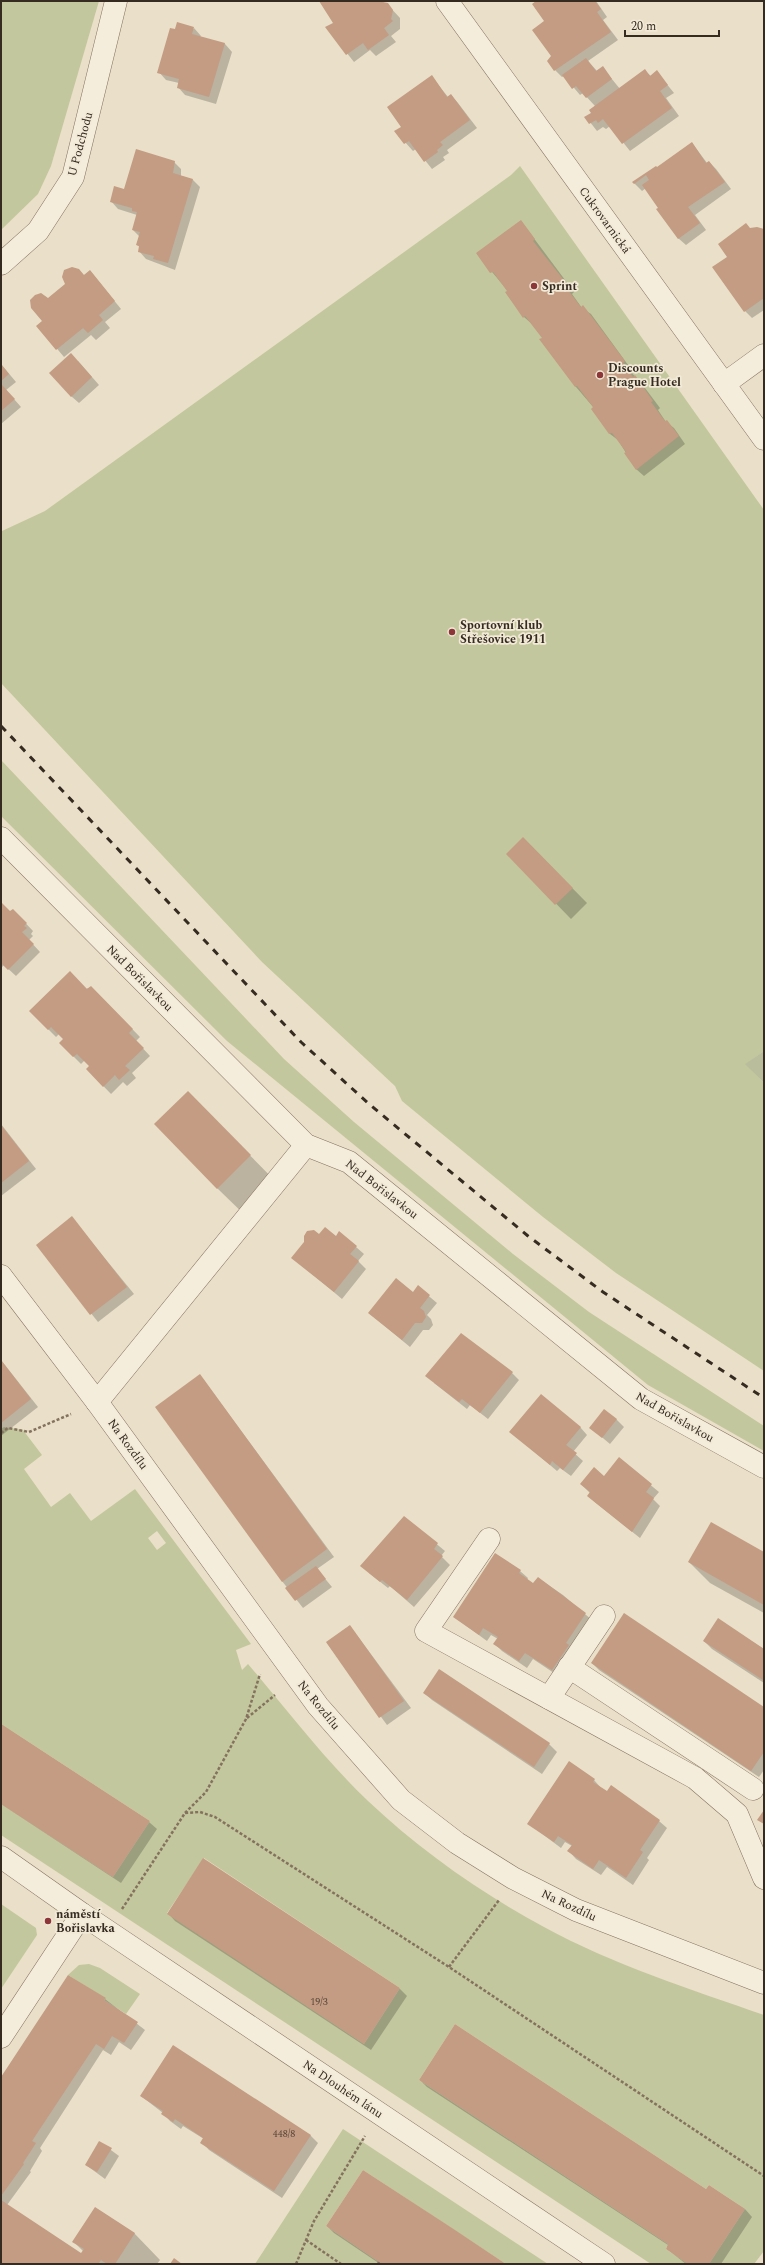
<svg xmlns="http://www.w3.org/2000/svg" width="765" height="2265" viewBox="0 0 765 2265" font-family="Spectral,serif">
	<rect width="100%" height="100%" fill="#eadfc8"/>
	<g fill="#c3c79d" fill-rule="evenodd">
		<path d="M1,1H99L51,166L38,194L1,230Z"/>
		<path d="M520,166L764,510V1051L746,1064L764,1083V1371L616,1273L543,1217L402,1101L395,1086L262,962L1,683V529L2,531L45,511L511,175Z"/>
		<path d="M1,760L284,1059L354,1122L513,1254L589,1312L764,1426V1451L648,1385L227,1041L1,816Z"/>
		<path d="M4,1427L23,1430L42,1455L24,1469L51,1507L70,1493L91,1521L135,1489L251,1644L236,1650L242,1670L248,1664C287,1710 324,1759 368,1801C421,1851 481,1893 544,1927C614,1965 690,1989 764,2015V2251L754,2264H709L745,2209L709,2185L706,2189L455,2024L419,2080L668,2244L666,2249L688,2264H651L1,1835V1804L113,1877L150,1821L1,1724V1429ZM157,1531L166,1543L157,1550L148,1538ZM204,1858L400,1988L364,2044L167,1913Z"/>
		<path d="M1,1904L36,1928L37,1935L1,1989Z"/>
		<path d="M89,1964L100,1968L140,1994L126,2014L104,2000L105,1998L68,1975L79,1965Z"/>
		<path d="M343,2129L548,2264H506L363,2170L326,2226L382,2264H255Z"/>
	</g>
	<path fill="#babd9b" d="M764,1051V1083L745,1064Z"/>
	<g fill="#0003">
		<path d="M321,1H379L387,4L400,18V29L391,36L396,42L376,56L370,50L354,62L327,28L334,23Z"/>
		<path d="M538,1H596L607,17L603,20L618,40L588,61L597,71L603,68L620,89L645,71L651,76L657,72L674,93L666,98L679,116L630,151L610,126L606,129L603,127L597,131L586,117L592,113L595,106L583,93L580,95L564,76L562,77L555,70L545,22Z"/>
		<path d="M194,28L201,36L200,37L225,44L232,52L216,104L185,95L178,87L179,83L166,80L159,72Z"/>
		<path d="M432,77L448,97L451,95L458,103L477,128L447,150L449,153L443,157L445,160L432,169L416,149L413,151L396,132L403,127Z"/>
		<path d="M692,143L707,163L709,162L716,169L731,189L695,215L706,230L686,245L678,238L646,188L642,191L634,183L656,167L658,169Z"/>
		<path d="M174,162L181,169V176L193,180L200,187L175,270L146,259L139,251L140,247L137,245L140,237L133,230L137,215L118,209L111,201L125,191Z"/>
		<path d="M521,221L574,292L572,294L582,308L591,314L631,369L630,371L642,384L660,408L658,410L666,422L674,428L685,444L644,476L636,469L618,440L610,434L592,409L594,408L576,387L543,338L532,324L524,317L506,293L508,291L477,254Z"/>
		<path d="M751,229L764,231V310L752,318L745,311L728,257Z"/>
		<path d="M90,271L121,309L105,322L110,328L96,340L91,335L64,357L38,326L43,321L49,299Z"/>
		<path d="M78,361L99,385L79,403L71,396Z"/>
		<path d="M1,364L16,382L6,390L21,407L1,424Z"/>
		<path d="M523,838L587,903L571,919L508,854Z"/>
		<path d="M1,904L10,913L13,910L33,931L31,934L33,936L29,940L40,952L16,976L4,965L1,968Z"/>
		<path d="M91,987L140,1037L136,1041L150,1056L132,1073L136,1078L127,1086L123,1082L111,1094L87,1069L91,1066L85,1060L81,1064L60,1043L64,1039L59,1034L56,1037L30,1011Z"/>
		<path d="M1,1124L36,1169L1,1196Z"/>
		<path d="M221,1126L283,1189L251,1221L217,1188Z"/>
		<path d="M72,1218L134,1294L98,1322L37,1245Z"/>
		<path d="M319,1236L336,1237L356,1247L364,1254L358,1261L366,1269L342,1299L293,1258Z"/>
		<path d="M418,1287L437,1303L427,1315L431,1319L433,1325L429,1330H423L410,1347L369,1313L413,1293Z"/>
		<path d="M1,1360L38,1407L1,1436Z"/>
		<path d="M512,1373L519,1380L488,1419L470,1405L467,1409L434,1383Z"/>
		<path d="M200,1375L334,1557L317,1569L332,1587L303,1608L282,1581Z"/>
		<path d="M616,1419L624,1427L610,1444L591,1428Z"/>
		<path d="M580,1427L587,1435L573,1452L583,1461L571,1476L560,1468L557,1471L511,1432Z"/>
		<path d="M619,1459L659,1492L653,1499L660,1506L640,1538L596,1503L588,1496L590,1493L581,1484L604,1477Z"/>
		<path d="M404,1517L445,1551L441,1556L450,1565L414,1607L390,1586L388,1588L369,1573Z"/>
		<path d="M764,1553V1613L710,1583L689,1562Z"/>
		<path d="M495,1554L520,1571L528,1578L527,1580L533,1585L538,1578L563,1595L593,1621L560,1677L533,1659L527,1668L502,1651L495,1644L498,1639L491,1635L487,1641L454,1617Z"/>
		<path d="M718,1620L764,1649V1683L712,1649L704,1641Z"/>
		<path d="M350,1626L411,1708L387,1725L327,1643Z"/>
		<path d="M592,1663L764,1708V1770L759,1777L599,1670Z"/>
		<path d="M440,1670L549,1744L557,1752L542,1774L432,1700L424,1693Z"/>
		<path d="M1,1724L149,1822L157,1829L121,1883L1,1804Z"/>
		<path d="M594,1780L601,1788L659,1821L667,1828L647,1858L649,1860L633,1885L607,1867L601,1875L576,1859L569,1851L572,1846L565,1842L561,1848L529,1824Z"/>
		<path d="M204,1860L400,1989L407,1996L371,2050L175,1921L168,1913Z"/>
		<path d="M105,1999L145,2030L131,2050L119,2042L111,2055L103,2050L40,2148L42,2151L30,2171L31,2172L7,2205L82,2255L84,2252L74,2242L134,2233L160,2260L157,2264H1V2078Z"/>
		<path d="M173,2046L311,2136L318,2143L282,2198L209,2150L202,2142L204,2139L183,2126L181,2129L170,2121L163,2113L141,2096Z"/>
		<path d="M420,2080L706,2190L709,2186L745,2209L752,2217L721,2264H686L667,2249L668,2245L427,2087Z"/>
		<path d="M100,2142L119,2156L105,2179L86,2165Z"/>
		<path d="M327,2226L504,2264H380L334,2233Z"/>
	</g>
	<g fill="#c39c83">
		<path d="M319,1H378L388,3L393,10L391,19L393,21L384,28L389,35L368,50L363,43L346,55L325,27L333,23Z"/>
		<path d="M536,1H595L601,9L597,12L611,32L554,71L547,61L551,56L532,30L544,21L532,4Z"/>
		<path d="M177,22L194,27L192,34L225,43L209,97L177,88L179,79L157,73L170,28L175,29Z"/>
		<path d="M586,58L596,71L603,66L612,79L586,98L576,86L572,89L562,75Z"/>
		<path d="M645,69L650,76L657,70L668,85L660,91L672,108L622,144L603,119L598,123L596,120L589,124L584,117L591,113L589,110Z"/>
		<path d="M432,75L447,97L451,94L470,120L440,142L443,145L437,150L438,152L424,162L409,141L404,144L394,131L401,127L387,107Z"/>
		<path d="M692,142L706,163L709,161L725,182L688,207L700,223L678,239L656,209L658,208L642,185L649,180L646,175L634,184L632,182L656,166L657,167Z"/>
		<path d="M136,149L175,161L173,173L193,179L168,263L153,259L154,256L138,252L139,246L136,245L140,232L132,230L137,212L132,211V208L110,202L114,186L124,189Z"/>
		<path d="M521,220L535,239L533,241L567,284L565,286L581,307L583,305L625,361L623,363L633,377L635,375L653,401L651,402L665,421L667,420L679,436L636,470L624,453L626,452L612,433L609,434L591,409L593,407L577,386L575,387L539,339L542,338L525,316L523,318L505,292L507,291L493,272L490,273L476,253Z"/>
		<path d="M746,223L750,228L757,227L764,229V298L744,312L712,267L727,257L718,244Z"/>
		<path d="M72,267L79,269L84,275L90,270L115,301L99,315L103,320L88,333L83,328L56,350L36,326L42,321L31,308L30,300L35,295L41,293L48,298L65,284L62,277L64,270Z"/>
		<path d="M71,353L92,377L71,397L49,373Z"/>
		<path d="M1,364L9,374L1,381Z"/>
		<path d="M1,384L15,399L1,411Z"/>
		<path d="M523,837L573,888L555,905L506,854Z"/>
		<path d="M1,902L10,911L13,909L27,923L24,926L27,928L22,932L34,944L8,970L1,963Z"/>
		<path d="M70,971L87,989L91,986L133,1029L129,1033L144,1048L125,1066L130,1070L119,1080L115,1075L103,1087L86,1069L89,1066L77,1054L73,1057L59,1043L63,1039L51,1027L48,1030L29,1011Z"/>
		<path d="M188,1091L251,1155L217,1189L154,1124Z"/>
		<path d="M1,1125L29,1161L1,1183Z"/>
		<path d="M72,1216L127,1287L90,1315L36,1245Z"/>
		<path d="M325,1227L336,1236L339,1231L357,1246L350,1254L359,1261L334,1292L291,1258L304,1242V1236L307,1231L314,1230L319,1234Z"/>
		<path d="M396,1278L413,1292L418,1285L430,1295L420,1308L424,1311L426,1317L422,1323H415L402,1340L368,1313Z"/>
		<path d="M461,1333L513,1372L480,1413L462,1399L459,1402L425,1376Z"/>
		<path d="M1,1360L31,1399L1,1423Z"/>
		<path d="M200,1374L327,1549L282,1582L155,1407Z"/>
		<path d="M541,1394L581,1427L566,1445L577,1453L563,1470L552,1461L550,1465L509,1432Z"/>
		<path d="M604,1409L617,1419L602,1438L589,1428Z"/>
		<path d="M619,1457L652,1484L646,1492L654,1498L632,1532L587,1496L590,1492L580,1484L594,1467L604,1476Z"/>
		<path d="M404,1516L438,1543L434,1549L443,1556L407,1600L382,1580L380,1582L360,1566Z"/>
		<path d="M711,1522L764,1552V1605L688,1562Z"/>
		<path d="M495,1553L521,1570L519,1573L533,1583L538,1577L586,1613L566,1643L569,1645L552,1670L525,1653L519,1661L493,1644L498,1637L483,1628L479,1635L453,1617Z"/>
		<path d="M316,1566L326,1579L295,1601L285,1588Z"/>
		<path d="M624,1613L764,1707V1752L751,1771L591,1663Z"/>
		<path d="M718,1618L764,1649L763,1680L703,1641Z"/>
		<path d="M350,1625L404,1701L379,1718L326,1642Z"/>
		<path d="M439,1669L550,1743L534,1767L423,1693Z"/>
		<path d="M1,1724L150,1821L113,1877L1,1804Z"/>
		<path d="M569,1761L595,1779L593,1782L607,1791L611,1785L660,1820L640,1850L643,1852L626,1878L599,1860L593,1869L567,1851L572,1845L558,1836L554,1842L527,1824Z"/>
		<path d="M764,1810V1824L757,1820Z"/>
		<path d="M203,1858L400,1988L364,2044L167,1914Z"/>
		<path d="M68,1975L106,1998L104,2000L138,2022L124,2043L112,2036L104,2049L96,2044L32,2141L36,2143L23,2163L24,2164L1,2196V2077Z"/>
		<path d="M455,2024L706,2189L709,2185L745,2209L709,2264H688L666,2249L668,2244L419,2080Z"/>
		<path d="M173,2045L311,2135L274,2191L200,2143L203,2138L175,2119L173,2122L161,2114L163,2111L140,2096Z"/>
		<path d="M99,2141L112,2148L97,2172L85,2165Z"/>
		<path d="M363,2170L452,2228L506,2264H382L379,2262L326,2226Z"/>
		<path d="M1,2200L81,2253L84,2249L72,2242L95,2207L135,2233L115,2264H107L101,2260L98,2264H1Z"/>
		<path d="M174,2258L182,2264H170Z"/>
	</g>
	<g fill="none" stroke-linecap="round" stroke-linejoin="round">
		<g stroke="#84725f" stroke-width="23">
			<g id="minor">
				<path d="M447,1L764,439"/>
				<path d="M1,264L38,231L73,177L116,1"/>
				<path d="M724,384L764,355"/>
				<path d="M1,838L306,1145L349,1162L641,1399L764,1467"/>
				<path d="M1,1276L97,1402L318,1706L401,1800L457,1843L513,1878L576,1910L764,1983"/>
				<path d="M97,1402L306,1145"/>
				<path d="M489,1539L426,1631L695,1778L737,1814L764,1878"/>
				<path d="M569,1667L753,1789"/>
				<path d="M549,1698L604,1616"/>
				<path d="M1,1857L82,1914L604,2264"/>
				<path d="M1,2037L82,1914"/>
			</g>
		</g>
		<g stroke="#84725f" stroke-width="2.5" stroke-dasharray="3 2" stroke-linecap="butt">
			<path d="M1,1433L8,1428L29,1432L71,1414"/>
			<path d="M247,1718L275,1695"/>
			<path d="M185,1813L206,1792L246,1719L260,1674"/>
			<path d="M122,1909L185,1813L200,1812L215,1817L449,1967L764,2176"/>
			<path d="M449,1967L499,1900"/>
			<path d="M306,2240L341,2264"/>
			<path d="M296,2264L314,2221L365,2136"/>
			<path d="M378,2264L379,2262"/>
		</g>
		<use href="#minor" stroke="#f5eddb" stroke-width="22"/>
		<path stroke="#362b21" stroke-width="3" stroke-dasharray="7 7" stroke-linecap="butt" d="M1,726L301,1042L369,1104L528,1236L603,1292L764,1398"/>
	</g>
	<g fill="#8c3639" stroke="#f2e9d7" stroke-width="1.5">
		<circle cx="534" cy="286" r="4"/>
		<circle cx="600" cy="375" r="4"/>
		<circle cx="452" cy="632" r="4"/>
		<circle cx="48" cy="1921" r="4"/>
	</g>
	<g text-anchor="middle" stroke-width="3.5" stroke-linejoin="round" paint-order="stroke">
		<g font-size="10" fill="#59473a">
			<text x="319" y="2005">19/3</text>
			<text x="284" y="2137">448/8</text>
		</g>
		<g font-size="12" fill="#362b21" stroke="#f2e9d7">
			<text transform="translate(80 144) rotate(-75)" y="4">U Podchodu</text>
			<text transform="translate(605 220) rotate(54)" y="4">Cukrovarnická</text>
			<text transform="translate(140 978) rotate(45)" y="4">Nad Bořislavkou</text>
			<text transform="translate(382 1189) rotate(38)" y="4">Nad Bořislavkou</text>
			<text transform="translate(675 1417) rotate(30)" y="4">Nad Bořislavkou</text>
			<text transform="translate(128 1444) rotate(54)" y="4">Na Rozdílu</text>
			<text transform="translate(319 1705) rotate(51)" y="4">Na Rozdílu</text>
			<text transform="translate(569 1905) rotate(25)" y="4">Na Rozdílu</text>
			<text transform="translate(343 2089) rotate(34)" y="4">Na Dlouhém lánu</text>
		</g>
		<g font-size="12" font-weight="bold" fill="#362b21" stroke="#f2e9d7" text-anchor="start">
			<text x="542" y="290">Sprint</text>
			<text x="608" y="372">Discounts<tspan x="608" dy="14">Prague Hotel</tspan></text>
			<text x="460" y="629">Sportovní klub<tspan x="460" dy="14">Střešovice 1911</tspan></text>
			<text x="56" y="1918">náměstí<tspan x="56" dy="14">Bořislavka</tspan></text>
		</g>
	</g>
	<rect width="765" height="2265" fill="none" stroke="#362b21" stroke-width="4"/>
	<path d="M625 30v6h94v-6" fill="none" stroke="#362b21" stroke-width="2"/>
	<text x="631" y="30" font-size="12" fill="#362b21" stroke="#f2e9d7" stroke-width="3" paint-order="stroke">20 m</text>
</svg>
